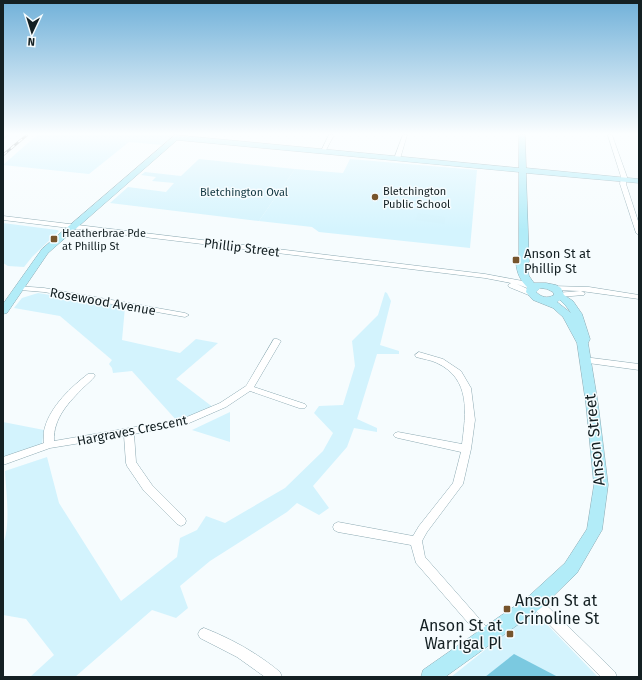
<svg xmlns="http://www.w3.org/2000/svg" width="642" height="680" viewBox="0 0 642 680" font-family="'Fira Sans',sans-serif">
	<rect width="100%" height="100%" fill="#f6fcfe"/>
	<g fill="#d4f4fe">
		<path d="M37,135H174L162,145L129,142L89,174L3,165Z"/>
		<path d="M350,159L477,170L470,248L319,232L312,227L259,221L295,169L343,173Z"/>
	</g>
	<g fill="#d3f3fd">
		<path d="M199,159L295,169L259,221L110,203L128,187L166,192L174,183L152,181L156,177L141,175L145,172L181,176Z"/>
		<path d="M418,213L446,217L444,224L415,220Z"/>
		<path d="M3,223L57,230L59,231L32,257L24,267L8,266L3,263Z"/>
		<path d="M385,292L387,293L391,301L380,345L399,351V354H377L357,419L377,428V432L354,428L347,447L313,486L329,508L319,515L297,503L287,512L210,561L180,586L188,608L176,618L152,610L75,677H30L54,655L26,619L3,615V544C11,525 6,492 5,471L47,457L59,503L121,601L177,557L180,538L197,530L206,516L225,523L285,488L323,451L333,433L314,413L319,406L343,405L355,366L352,341L378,315Z"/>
		<path d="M38,293L125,307L122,340L180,353L196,339L218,343L176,379L214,408L178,422L132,371L113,373L112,368L109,364L112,360L60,316L14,308L22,298Z"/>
		<path d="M230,412V442L192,430Z"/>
		<path d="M3,422L44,430L42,444L3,458Z"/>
		<path d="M534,611L598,677H451Z"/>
	</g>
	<path fill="#7bc9e0" d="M514,654L558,677H485Z"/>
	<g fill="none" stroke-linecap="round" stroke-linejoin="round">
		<g stroke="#8daab3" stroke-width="1">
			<g id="street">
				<path d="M329,135H334L325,152H321V151Z"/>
				<path d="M403,135H407L400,159L395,160L394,159Z"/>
				<path d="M608,135H612L627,177L626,184L639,224V235L636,233L620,184L621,177Z"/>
				<path d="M3,216L485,274L528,282L536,288L532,290L517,284L534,292L535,294L531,296L509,287L508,285L511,283L485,278L3,220Z"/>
				<path d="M17,286L44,288L185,313L189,315L185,317L44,292L20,290H17L16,288Z"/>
				<path d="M551,286L589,287L639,295V299L581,291L585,293L584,295L559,297L555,295L556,293L580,291L554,290L550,288Z"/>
				<path d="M274,339H277L281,341L254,387L305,404L307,406L305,408H299L250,391L226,407L187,424L134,434L136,462L152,485L185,518L186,521L185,524L181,526L177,524L144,491L127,466L126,463L124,436L50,448L3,465V457L44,443C44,438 43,432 45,427C51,406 71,387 88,374H94L95,376C92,380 88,383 84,387C69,402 53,418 54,441L182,419L220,403L246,386Z"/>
				<path d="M419,352L443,359L461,371L471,388L475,420L471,449L463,484L427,532L422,541L425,557L491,632L493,636L491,640L487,642L483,640L416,563L411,545L338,532L334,530L333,527L334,524L338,522L413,536L419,526L453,483L461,452L398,438L395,437L393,435L395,433L398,432L462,444C466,413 471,379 437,363C431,360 423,359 416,357L415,355Z"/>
				<path d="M584,357L639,364V370L581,362L580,360Z"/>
				<path d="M535,596L539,598L615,672L617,677H601L531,606L529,602L531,598Z"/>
				<path d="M204,628C232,639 257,653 280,672L282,677H265L237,657L200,638L198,634L200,630Z"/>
			</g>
		</g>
		<g stroke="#8daab3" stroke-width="1">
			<g id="secondary">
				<path d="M3,135H8L3,139Z"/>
				<path d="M175,135L519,168V135H525L526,168L639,179V183L526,173L529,262L526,264L529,276L534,283H546L556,285L561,288L564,295L573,301L582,314L590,339L588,343L598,404L608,485L602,530L599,535L577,573L541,608L445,677H421L423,670L529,596L565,563L587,529L594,485L586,404L577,343L563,317L553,308L533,300L526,292L527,287C520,280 517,273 516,263L519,260V172L177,140L48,253L7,313L3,314V304L42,249ZM540,288L547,289L553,292L554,295C547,299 541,297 536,292ZM560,300L566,306L571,313L557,302Z"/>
			</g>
		</g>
		<use href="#street" fill="#fff" fill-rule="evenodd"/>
		<use href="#secondary" fill="#b2ecf8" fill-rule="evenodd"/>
		<g stroke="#677174" stroke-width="2.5">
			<path id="rail" d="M3,155L27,135"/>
		</g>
		<use href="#rail" stroke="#f6fcfe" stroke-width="1.5" stroke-dasharray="5" stroke-linecap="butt"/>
	</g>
	<linearGradient id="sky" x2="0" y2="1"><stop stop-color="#71b1d9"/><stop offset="0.58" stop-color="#fbfeff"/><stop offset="1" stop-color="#fbfeff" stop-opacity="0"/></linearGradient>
	<rect width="642" height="231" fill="url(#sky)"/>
	<g fill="#76542c" stroke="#f6fcfe" stroke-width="1.5">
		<circle cx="375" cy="197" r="4"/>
		<rect x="50" y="235" width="8" height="8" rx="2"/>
		<rect x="512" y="256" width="8" height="8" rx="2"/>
		<rect x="503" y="605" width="8" height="8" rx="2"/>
		<rect x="506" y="630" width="8" height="8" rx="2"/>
	</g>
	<g text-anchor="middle" stroke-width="3" stroke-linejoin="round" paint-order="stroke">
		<g font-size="11" fill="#142023" stroke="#f6fcfe" text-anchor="start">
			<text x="383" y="195">Bletchington<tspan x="383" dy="13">Public School</tspan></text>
			<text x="62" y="237">Heatherbrae Pde<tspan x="62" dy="13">at Phillip St</tspan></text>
		</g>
		<g font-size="11" fill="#10353f" stroke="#f6fcfe">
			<text x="244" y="196">Bletchington Oval</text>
		</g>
		<g font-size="13" fill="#142023" stroke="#f6fcfe">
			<text transform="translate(242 247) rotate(7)" y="5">Phillip Street</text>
			<text transform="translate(103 301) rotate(10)" y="5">Rosewood Avenue</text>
			<text transform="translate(132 430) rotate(-11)" y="5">Hargraves Crescent</text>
		</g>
		<g font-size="13" fill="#142023" stroke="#f6fcfe" text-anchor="start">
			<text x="524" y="258">Anson St at<tspan x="524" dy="15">Phillip St</tspan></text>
		</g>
		<g font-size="16" fill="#142023" stroke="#f6fcfe">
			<text transform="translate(594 440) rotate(-96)" y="6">Anson Street</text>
		</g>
		<g font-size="16" fill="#142023" stroke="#f6fcfe" text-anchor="start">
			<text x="515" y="606">Anson St at<tspan x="515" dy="18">Crinoline St</tspan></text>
			<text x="502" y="631" text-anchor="end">Anson St at<tspan x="502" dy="18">Warrigal Pl</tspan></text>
		</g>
	</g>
	<rect width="642" height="680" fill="none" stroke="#142023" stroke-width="8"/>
	<g transform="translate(32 32) rotate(184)" stroke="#f6fcfe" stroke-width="3" paint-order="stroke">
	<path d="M0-3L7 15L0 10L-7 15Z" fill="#142023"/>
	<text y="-6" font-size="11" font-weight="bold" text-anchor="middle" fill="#142023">N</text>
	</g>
</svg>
